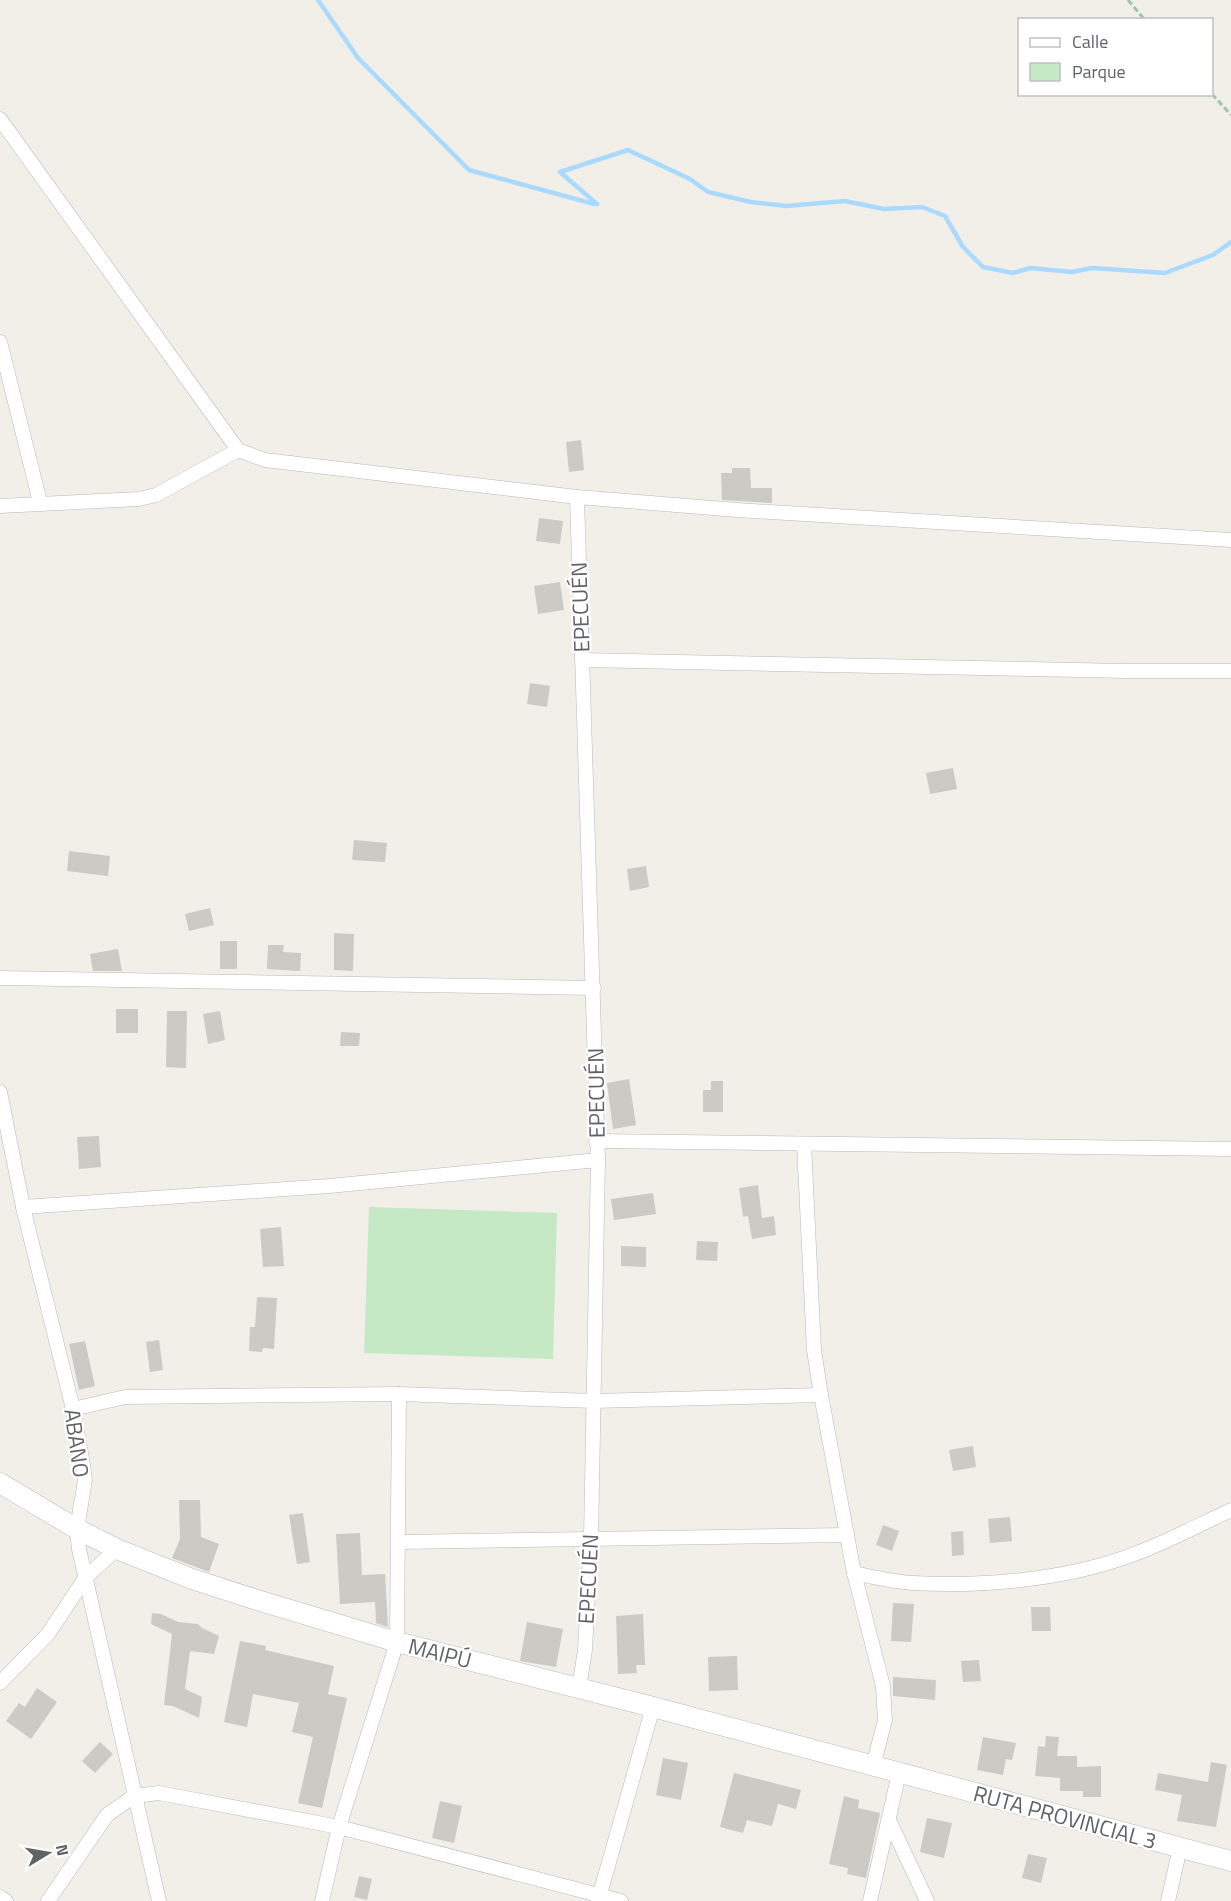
<svg xmlns="http://www.w3.org/2000/svg" width="1231" height="1901" viewBox="0 0 1231 1901" font-family="'Titillium Web',sans-serif">
	<rect width="100%" height="100%" fill="#f1efe8"/>
	<path fill="#c5e8c5" d="M369,1207L557,1213L553,1359L364,1353Z"/>
	<g fill="none" stroke-linecap="round" stroke-linejoin="round">
		<g stroke="#aadaff" stroke-width="4.5">
			<path d="M318,0L358,58L469,170L594,204"/>
			<path d="M597,204L560,172L628,150L690,179L708,192L751,202L786,206L845,201L884,209L922,207L945,216L963,247L983,267L1013,273L1030,268L1072,272L1092,268L1165,273L1213,255L1231,242"/>
		</g>
	</g>
	<g fill="#cccac5">
		<path d="M581,440L584,470L569,472L566,442Z"/>
		<path d="M732,468H750L751,488H772V503L722,500L721,473H732Z"/>
		<path d="M539,518L563,521L560,544L536,541Z"/>
		<path d="M560,582L564,610L538,614L534,586Z"/>
		<path d="M530,683L550,686L547,707L527,704Z"/>
		<path d="M953,768L957,789L930,794L926,773Z"/>
		<path d="M354,840L387,843L385,862L352,860Z"/>
		<path d="M69,851L110,856L108,876L67,871Z"/>
		<path d="M646,866L649,887L630,891L627,869Z"/>
		<path d="M210,908L214,925L189,931L185,914Z"/>
		<path d="M334,933L354,934L353,971L334,970Z"/>
		<rect x="220" y="941" width="17" height="28"/>
		<path d="M268,945H284L283,952L301,953L300,971L267,969Z"/>
		<path d="M118,949L122,971H93L90,954Z"/>
		<rect x="116" y="1009" width="22" height="24"/>
		<path d="M167,1011H187L186,1068L166,1067Z"/>
		<path d="M220,1011L225,1040L208,1044L203,1014Z"/>
		<path d="M341,1032L360,1033L359,1046H340Z"/>
		<path d="M629,1079L636,1125L613,1129L607,1083Z"/>
		<path d="M711,1081H723V1112H703V1090H711Z"/>
		<path d="M99,1136L101,1167L79,1169L77,1137Z"/>
		<path d="M758,1185L762,1218L774,1216L776,1235L752,1239L748,1216L743,1217L739,1188Z"/>
		<path d="M653,1193L656,1214L614,1220L611,1199Z"/>
		<path d="M281,1227L284,1266L263,1267L260,1229Z"/>
		<path d="M697,1241L718,1242L717,1261L696,1260Z"/>
		<path d="M621,1246L646,1247V1267L621,1266Z"/>
		<path d="M257,1297L277,1298L274,1349L263,1348L262,1352L249,1351L250,1327H255Z"/>
		<path d="M159,1340L163,1370L150,1372L146,1342Z"/>
		<path d="M85,1341L95,1386L79,1390L69,1344Z"/>
		<path d="M973,1446L976,1467L953,1471L949,1450Z"/>
		<path d="M179,1500H200L201,1537L219,1544L209,1572L172,1558L180,1539Z"/>
		<path d="M303,1513L310,1562L297,1564L289,1515Z"/>
		<path d="M1010,1517L1012,1541L990,1543L988,1519Z"/>
		<path d="M883,1525L899,1531L892,1551L876,1545Z"/>
		<path d="M963,1531L964,1555L952,1556L951,1532Z"/>
		<path d="M360,1533L362,1575L385,1574L388,1627L376,1623L375,1602L340,1604L336,1534Z"/>
		<path d="M893,1603L914,1604L911,1642L891,1641Z"/>
		<path d="M1031,1607H1050L1051,1631H1032Z"/>
		<path d="M152,1613L161,1614L178,1622L198,1624L202,1628L219,1636L214,1654L190,1651L185,1689L202,1697L199,1718L173,1706L164,1705L172,1634L151,1624Z"/>
		<path d="M643,1614L645,1665H636L637,1673L618,1674L616,1616Z"/>
		<path d="M527,1622L563,1629L556,1667L520,1661Z"/>
		<path d="M240,1641L266,1646L265,1650L334,1666L328,1694L347,1698L322,1808L298,1803L313,1737L292,1732L299,1703L253,1694L247,1727L224,1722Z"/>
		<path d="M737,1656L738,1690L709,1691L708,1657Z"/>
		<path d="M979,1660L981,1681L963,1682L961,1661Z"/>
		<path d="M893,1677L936,1680L935,1700L893,1696Z"/>
		<path d="M37,1688L57,1702L31,1739L6,1721L19,1703L25,1707Z"/>
		<path d="M1046,1736L1059,1737L1057,1756H1077V1767L1101,1766V1797H1083V1791H1060V1778L1035,1776L1038,1746L1045,1747Z"/>
		<path d="M983,1737L1016,1743L1012,1760L1006,1759L1003,1775L977,1770Z"/>
		<path d="M100,1742L113,1754L95,1773L82,1761Z"/>
		<path d="M663,1758L688,1763L681,1800L656,1795Z"/>
		<path d="M1211,1762L1227,1765L1216,1827L1177,1821L1182,1795L1155,1790L1158,1773L1208,1782Z"/>
		<path d="M734,1773L801,1790L796,1809L778,1804L772,1826L747,1820L743,1833L720,1827Z"/>
		<path d="M844,1796L859,1800L858,1808L880,1813L866,1878L847,1874L848,1868L829,1864Z"/>
		<path d="M440,1801L462,1806L454,1843L432,1838Z"/>
		<path d="M927,1818L952,1823L944,1858L920,1852Z"/>
		<path d="M1028,1854L1047,1858L1041,1883L1022,1878Z"/>
		<path d="M359,1876L372,1879L367,1900L354,1897Z"/>
	</g>
	<g fill="none" stroke-linecap="round" stroke-linejoin="round">
		<g stroke="#b5b8bc" stroke-width="15">
			<g id="minor">
				<path d="M0,119L238,450L265,460L577,497L737,510L1231,540"/>
				<path d="M0,342L40,502"/>
				<path d="M577,497L598,1160L591,1539L585,1650L579,1688"/>
				<path d="M0,506L139,499L156,495L238,450"/>
				<path d="M582,660L1127,671H1231"/>
				<path d="M0,978L594,988"/>
				<path d="M0,1092L23,1207L73,1409L82,1459L85,1480L77,1529L79,1549L159,1901"/>
				<path d="M596,1141L1231,1149"/>
				<path d="M804,1144L814,1350L821,1395L854,1573L883,1686L885,1720L873,1766"/>
				<path d="M23,1207L329,1186L598,1160"/>
				<path d="M73,1409L125,1397L399,1394L594,1401L821,1395"/>
				<path d="M399,1542L847,1535"/>
				<path d="M854,1573C873,1577 893,1582 913,1583C980,1587 1062,1580 1126,1557C1162,1545 1196,1526 1231,1510"/>
				<path d="M0,1683L48,1634L86,1577L117,1549"/>
				<path d="M889,1820L927,1901"/>
				<path d="M0,1897L6,1901"/>
				<path d="M48,1901L107,1815L134,1796L159,1793L339,1827L621,1901"/>
				<path d="M322,1901L339,1827L397,1642L399,1394"/>
				<path d="M598,1901L653,1707"/>
				<path d="M870,1901L899,1773"/>
				<path d="M1168,1901L1180,1848"/>
			</g>
		</g>
		<g stroke="#b6babf" stroke-width="21">
			<path id="secondary" d="M0,1483L77,1529L117,1549L192,1579L254,1599L397,1642L653,1707L1231,1861"/>
		</g>
		<g stroke="#9cc7a9" stroke-width="3" stroke-dasharray="6 3" stroke-linecap="butt">
			<path d="M1128,0L1145,20"/>
			<path d="M1212,94L1231,115"/>
		</g>
		<use href="#minor" stroke="#fff" stroke-width="14"/>
		<use href="#secondary" stroke="#fff" stroke-width="20"/>
	</g>
	<g text-anchor="middle" stroke-width="4.5" stroke-linejoin="round" paint-order="stroke">
		<g font-size="22" fill="#5f6368" stroke="#fff">
			<text transform="translate(580 607) rotate(-92)" y="8">EPECUÉN</text>
			<text transform="translate(596 1093) rotate(-91)" y="8">EPECUÉN</text>
			<text transform="translate(77 1443) rotate(82)" y="8">ABANO</text>
			<text transform="translate(588 1579) rotate(-87)" y="8">EPECUÉN</text>
			<text transform="translate(440 1653) rotate(14)" y="8">MAIPÚ</text>
			<text transform="translate(1065 1817) rotate(15)" y="8">RUTA PROVINCIAL 3</text>
		</g>
	</g>
	<rect x="1018" y="18" width="195" height="78" fill="#ffffff" stroke="#bfc1c3" stroke-width="1.5"/>
	<rect x="1030" y="38" width="30" height="9" fill="#ffffff" stroke="#bfc1c3" stroke-width="1.5"/>
	<text x="1072" y="48" font-size="18" fill="#5f6368">Calle</text>
	<rect x="1030" y="63" width="30" height="18" fill="#c5e8c5" stroke="#bfc1c3" stroke-width="1.5"/>
	<text x="1072" y="78" font-size="18" fill="#5f6368">Parque</text>
	<g transform="translate(48 1853) rotate(79)" stroke="#ffffff" stroke-width="4.5" paint-order="stroke">
	<path d="M0-4.5L10 22L0 15L-10 22Z" fill="#5f6368"/>
	<text y="-9" font-size="16" font-weight="bold" text-anchor="middle" fill="#5f6368">N</text>
	</g>
</svg>
